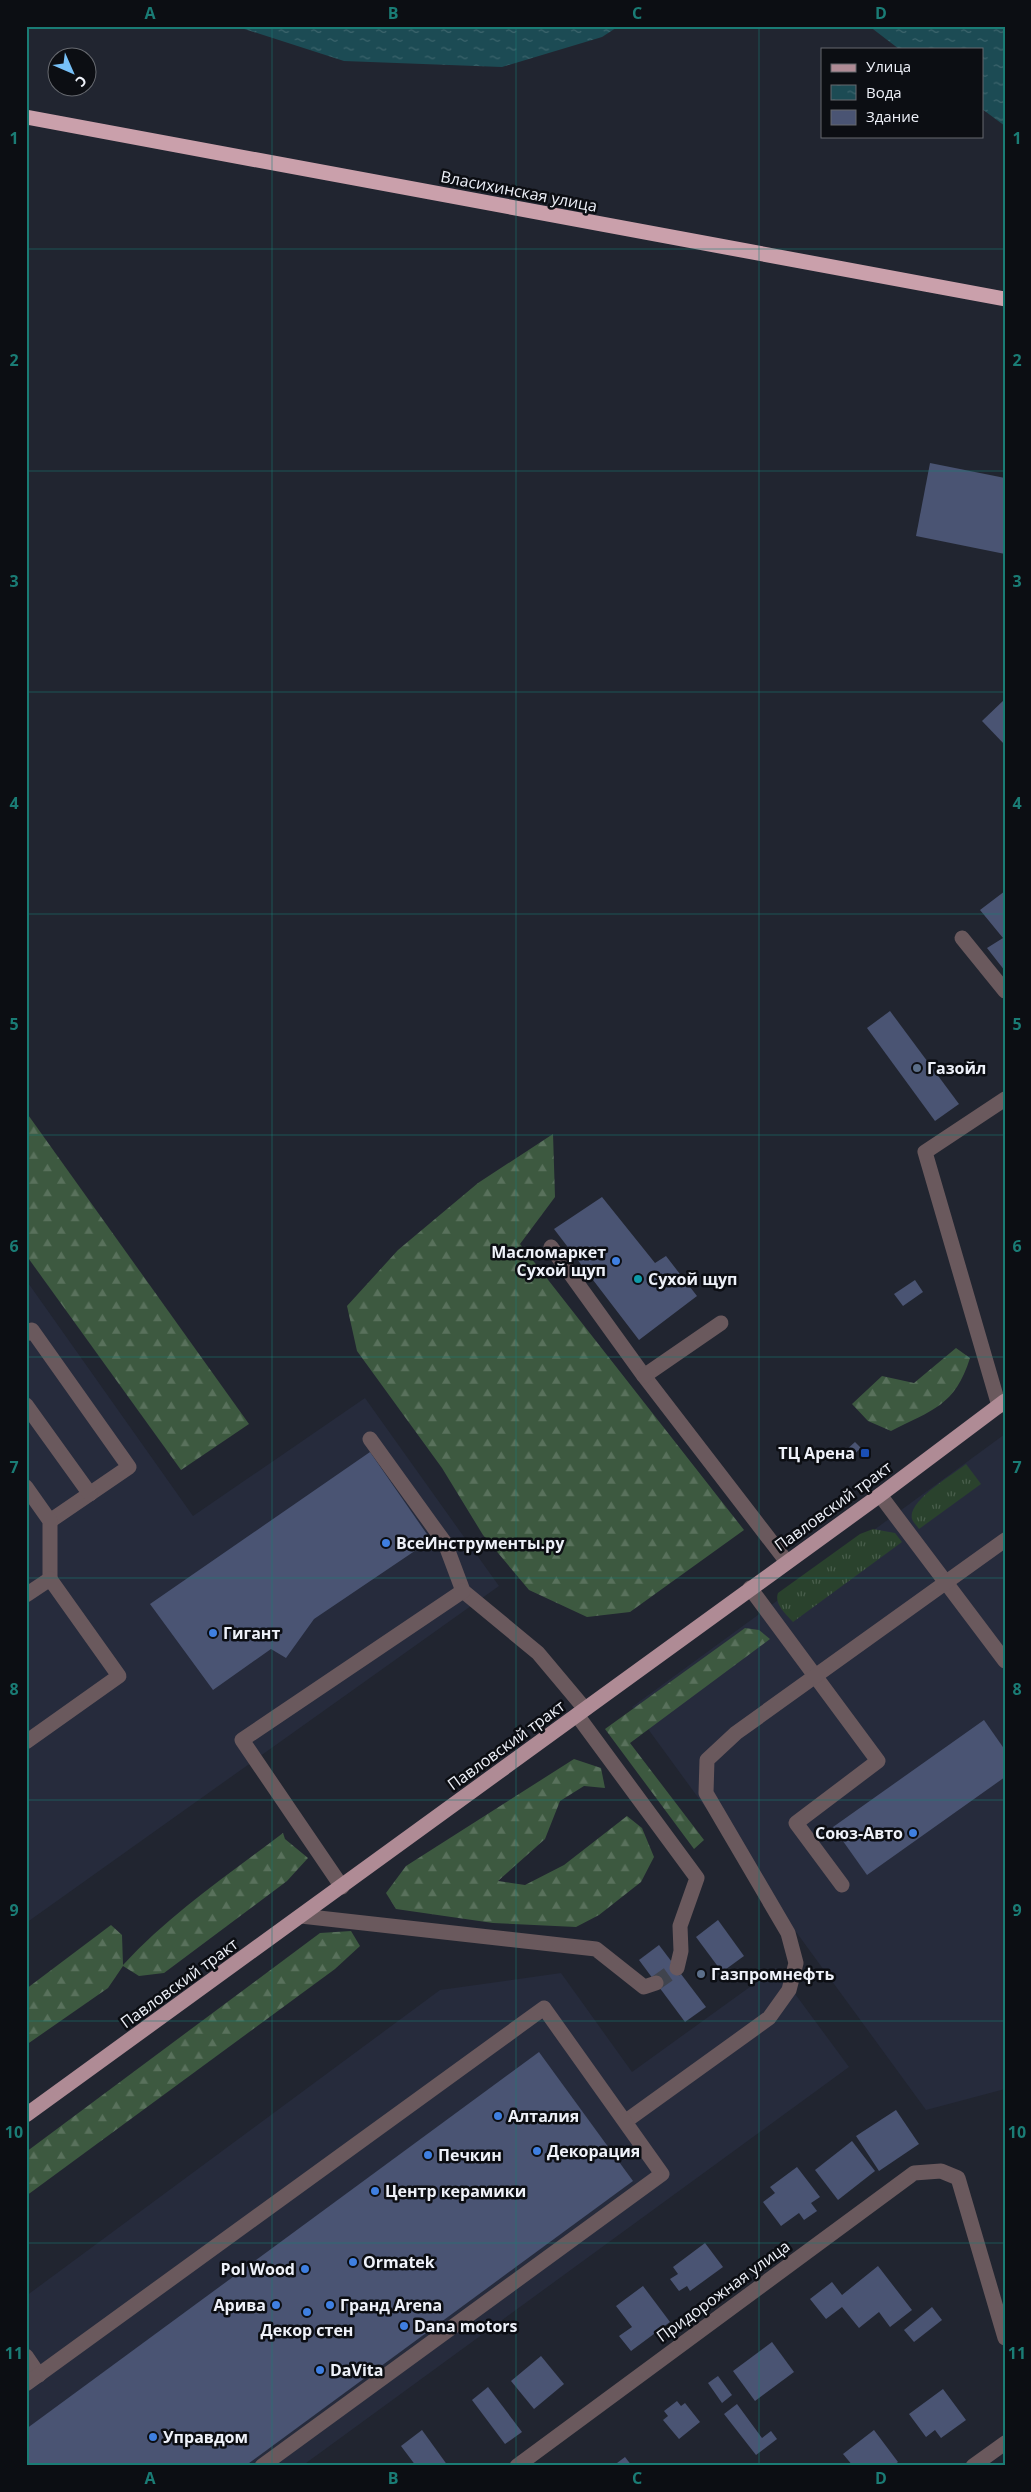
<svg xmlns="http://www.w3.org/2000/svg" width="1031" height="2492" viewBox="0 0 1031 2492" font-family="'Open Sans',sans-serif">
	<defs>
		<pattern id="grass-tufts" width="24" height="20" patternUnits="userSpaceOnUse" patternTransform="scale(1.25)"><rect width="24" height="20" fill="#2a422d"/><path d="M3 7l-1-3M5 7V3M7 7l1-3M15 17l-1-3M17 17v-4M19 17l1-3" fill="none" stroke="#495e4c"/></pattern>
		<pattern id="forest-firs" width="22" height="20" patternUnits="userSpaceOnUse" patternTransform="scale(1.25)"><rect width="22" height="20" fill="#3d5940"/><path d="M5 1l3.5 6h-7zM16 11l3.5 6h-7z" fill="#59715c"/></pattern>
		<pattern id="water-ripples" width="26" height="14" patternUnits="userSpaceOnUse" patternTransform="scale(1.25)"><rect width="26" height="14" fill="#1c4b54"/><path d="M2 4q2-2 4 0t4 0M15 11q2-2 4 0t4 0" fill="none" stroke="#3d656d"/></pattern>
	</defs>
	<rect width="100%" height="100%" fill="#212530"/>
	<g fill="#262b3c">
		<path d="M26,1280L193,1516L365,1398L499,1586L26,1923Z"/>
		<path d="M1005,1434V2089L926,2110L632,1707Z"/>
		<path d="M776,1968L849,2067L302,2466H26V2296L440,1990L561,1973L632,2072Z"/>
	</g>
	<g fill="url(#grass-tufts)">
		<path d="M966,1464L981,1484L919,1529C917,1526 913,1522 912,1519C907,1501 954,1474 966,1464Z"/>
		<path d="M873,1529L895,1533L902,1542L793,1622C786,1614 774,1604 778,1593L860,1534Z"/>
	</g>
	<g fill="url(#forest-firs)">
		<path d="M26,1112L249,1424L181,1470L26,1255Z"/>
		<path d="M553,1134L555,1197L520,1244L744,1530L630,1612L587,1617L529,1590L483,1535L442,1468L357,1351L347,1306L398,1250L478,1183Z"/>
		<path d="M956,1348L970,1358C955,1406 932,1410 891,1431L868,1421L852,1404L882,1376L914,1383Z"/>
		<path d="M745,1628L759,1630L770,1639L630,1743L704,1840L694,1849L605,1729Z"/>
		<path d="M574,1759L601,1768L605,1788L584,1786L560,1801L545,1839L498,1881L525,1885L564,1865L627,1816L642,1828L654,1857L641,1882L599,1915L576,1927L493,1923L396,1909L386,1893L406,1866Z"/>
		<path d="M283,1833L285,1839L308,1858L287,1881L164,1973L139,1976L123,1966L108,1988L26,2045V1989L111,1925L122,1935L123,1965C170,1914 228,1875 283,1833Z"/>
		<path d="M351,1931L360,1946L335,1969L26,2196V2152L320,1933Z"/>
	</g>
	<g fill="url(#water-ripples)">
		<path d="M235,26H619L602,37L502,67L344,61Z"/>
		<path d="M869,26H1005V126L982,109V49H899Z"/>
	</g>
	<g fill="#4a5473">
		<path d="M930,463L1005,478V554L916,536Z"/>
		<path d="M1005,699V745L982,721Z"/>
		<path d="M1005,891V971L987,948L1003,938L980,910Z"/>
		<path d="M890,1011L959,1104L935,1121L867,1028Z"/>
		<path d="M602,1197L655,1263L666,1256L697,1296L639,1340L554,1229Z"/>
		<path d="M915,1280L923,1292L903,1306L894,1294Z"/>
		<path d="M855,1442L861,1448L851,1457L845,1451Z"/>
		<path d="M370,1452L431,1540L314,1619L286,1658L271,1649L213,1690L150,1604Z"/>
		<path d="M984,1720L1005,1750V1777L867,1875L833,1827Z"/>
		<path d="M718,1920L744,1956L722,1972L696,1937Z"/>
		<path d="M659,1945L706,2007L685,2022L639,1960Z"/>
		<path d="M539,2052L633,2181L245,2466H26V2429Z"/>
		<path d="M896,2110L919,2144L879,2171L856,2136Z"/>
		<path d="M852,2141L875,2171L838,2200L815,2170Z"/>
		<path d="M797,2167L820,2197L811,2203L817,2211L804,2220L799,2213L781,2226L763,2202L775,2193L770,2187Z"/>
		<path d="M705,2243L723,2267L690,2291L687,2286L679,2291L670,2279L678,2274L673,2267Z"/>
		<path d="M878,2266L912,2310L890,2327L879,2312L859,2328L842,2307L826,2319L810,2299L832,2282L842,2295Z"/>
		<path d="M643,2286L670,2322L631,2351L619,2336L632,2327L616,2306Z"/>
		<path d="M932,2307L942,2320L914,2342L904,2330Z"/>
		<path d="M772,2342L794,2372L755,2401L733,2371Z"/>
		<path d="M541,2356L564,2384L534,2409L511,2381Z"/>
		<path d="M718,2376L732,2395L722,2403L708,2383Z"/>
		<path d="M488,2387L522,2432L505,2444L472,2400Z"/>
		<path d="M943,2389L966,2420L941,2438L935,2430L926,2437L909,2414Z"/>
		<path d="M677,2401L681,2406L685,2403L700,2422L679,2439L663,2420L668,2416L664,2411Z"/>
		<path d="M737,2404L762,2438L771,2431L777,2439L756,2455L724,2414Z"/>
		<path d="M422,2430L448,2466H416L401,2446Z"/>
		<path d="M874,2430L898,2462L893,2466H853L843,2454Z"/>
		<path d="M625,2457L632,2466H613Z"/>
	</g>
	<g fill="none" stroke-linecap="round" stroke-linejoin="round">
		<path stroke="#40444e" stroke-width="15" stroke-dasharray="15 8" stroke-linecap="butt" d="M656,1983L677,1968"/>
		<g stroke="#6a595d" stroke-width="15">
			<path d="M962,938L1005,991"/>
			<path d="M551,1247L644,1376L787,1562"/>
			<path d="M26,1334L32,1330L129,1467L50,1521"/>
			<path d="M644,1376L721,1323"/>
			<path d="M26,1405L90,1494"/>
			<path d="M999,1406L925,1152L1005,1099"/>
			<path d="M370,1439L445,1543L463,1591L538,1653L585,1709"/>
			<path d="M26,1487L50,1521V1579"/>
			<path d="M880,1495L1005,1661"/>
			<path d="M750,1588L878,1761L796,1823L842,1885"/>
			<path d="M26,1595L50,1579L119,1676L26,1742"/>
			<path d="M577,1715L697,1878L680,1926L681,1951L677,1968"/>
			<path d="M342,1887L242,1740L463,1591"/>
			<path d="M301,1916L596,1949L644,1987L656,1983"/>
			<path d="M626,2121L769,2018L789,1990L796,1963L788,1933L706,1793L707,1760L736,1733L1005,1540"/>
			<path d="M26,2356L39,2375"/>
			<path d="M26,2384L544,2008L662,2174L262,2466"/>
			<path d="M517,2466L914,2173L941,2171L958,2178L1005,2338"/>
			<path d="M973,2466L1005,2443"/>
		</g>
		<path stroke="#af8b95" stroke-width="15" d="M26,2115L880,1495L1005,1401"/>
		<path stroke="#caa0ab" stroke-width="15" d="M26,117L1005,299"/>
	</g>
	<path fill="none" stroke="#1a7c75" stroke-width="1" stroke-opacity="0.55" d="M272,26V2466M516,26V2466M759,26V2466M26,249H1005M26,471H1005M26,692H1005M26,914H1005M26,1135H1005M26,1357H1005M26,1578H1005M26,1800H1005M26,2021H1005M26,2243H1005"/>
	<g fill="#5c6f8a" stroke="#0c0e13" stroke-width="2">
		<circle cx="917" cy="1068" r="5"/>
		<circle cx="701" cy="1974" r="5"/>
	</g>
	<g fill="#3f7fe0" stroke="#0c0e13" stroke-width="2">
		<circle cx="616" cy="1261" r="5"/>
		<circle cx="386" cy="1543" r="5"/>
		<circle cx="213" cy="1633" r="5"/>
		<circle cx="913" cy="1833" r="5"/>
		<circle cx="498" cy="2116" r="5"/>
		<circle cx="537" cy="2151" r="5"/>
		<circle cx="428" cy="2155" r="5"/>
		<circle cx="375" cy="2191" r="5"/>
		<circle cx="353" cy="2262" r="5"/>
		<circle cx="305" cy="2269" r="5"/>
		<circle cx="276" cy="2305" r="5"/>
		<circle cx="330" cy="2305" r="5"/>
		<circle cx="307" cy="2312" r="5"/>
		<circle cx="404" cy="2326" r="5"/>
		<circle cx="320" cy="2370" r="5"/>
		<circle cx="153" cy="2437" r="5"/>
	</g>
	<circle fill="#0f9aa8" stroke="#0c0e13" stroke-width="2" cx="638" cy="1279" r="5"/>
	<rect fill="#1a4fb4" stroke="#0c0e13" stroke-width="2" x="860" y="1448" width="10" height="10" rx="2.5"/>
	<g text-anchor="middle" stroke-width="5" stroke-linejoin="round" paint-order="stroke">
		<g font-size="16" fill="#eef1f9" stroke="#0c0e13">
			<text transform="translate(519 191) rotate(11)" y="6">Власихинская улица</text>
			<text transform="translate(833 1506) rotate(-36)" y="6">Павловский тракт</text>
			<text transform="translate(506 1745) rotate(-36)" y="6">Павловский тракт</text>
			<text transform="translate(179 1983) rotate(-36)" y="6">Павловский тракт</text>
			<text transform="translate(723 2291) rotate(-36)" y="6">Придорожная улица</text>
		</g>
		<g font-size="16" font-weight="bold" fill="#eef1f9" stroke="#0c0e13" text-anchor="start">
			<text x="927" y="1074">Газойл</text>
			<text x="606" y="1258" text-anchor="end">Масломаркет<tspan x="606" dy="18">Сухой щуп</tspan></text>
			<text x="648" y="1285">Сухой щуп</text>
			<text x="855" y="1459" text-anchor="end">ТЦ Арена</text>
			<text x="396" y="1549">ВсеИнструменты.ру</text>
			<text x="223" y="1639">Гигант</text>
			<text x="903" y="1839" text-anchor="end">Союз-Авто</text>
			<text x="711" y="1980">Газпромнефть</text>
			<text x="508" y="2122">Алталия</text>
			<text x="547" y="2157">Декорация</text>
			<text x="438" y="2161">Печкин</text>
			<text x="385" y="2197">Центр керамики</text>
			<text x="363" y="2268">Ormatek</text>
			<text x="295" y="2275" text-anchor="end">Pol Wood</text>
			<text x="266" y="2311" text-anchor="end">Арива</text>
			<text x="340" y="2311">Гранд Arena</text>
			<text x="414" y="2332">Dana motors</text>
			<text x="307" y="2336" text-anchor="middle">Декор стен</text>
			<text x="330" y="2376">DaVita</text>
			<text x="163" y="2443">Управдом</text>
		</g>
	</g>
	<rect width="1031" height="2492" fill="none" stroke="#0c0e13" stroke-width="55"/>
	<rect x="821" y="48" width="162" height="90" fill="#0c0e13" stroke="#66696f"/>
	<rect x="831" y="64" width="25" height="8" fill="#af8b95" stroke="#66696f"/>
	<text x="866" y="72" font-size="15" fill="#eef1f9">Улица</text>
	<rect x="831" y="85" width="25" height="15" fill="url(#water-ripples)" stroke="#66696f"/>
	<text x="866" y="98" font-size="15" fill="#eef1f9">Вода</text>
	<rect x="831" y="110" width="25" height="15" fill="#4a5473" stroke="#66696f"/>
	<text x="866" y="122" font-size="15" fill="#eef1f9">Здание</text>
	<g transform="translate(72 72) rotate(135)"><circle r="24" fill="#0c0e13" stroke="#66696f"/>
	<path d="M0-4L9 19L0 12L-9 19Z" fill="#77c0f7"/>
	<text y="-8" font-size="14" font-weight="bold" text-anchor="middle" fill="#eef1f9">С</text>
	</g>
	<rect x="28" y="28" width="976" height="2436" fill="none" stroke="#1a7c75" stroke-width="2"/>
	<g font-size="16" text-anchor="middle" font-weight="bold" fill="#1a7c75">
		<text x="150" y="19">A</text>
		<text x="393" y="19">B</text>
		<text x="637" y="19">C</text>
		<text x="881" y="19">D</text>
		<text x="14" y="144">1</text>
		<text x="1017" y="144">1</text>
		<text x="14" y="366">2</text>
		<text x="1017" y="366">2</text>
		<text x="14" y="587">3</text>
		<text x="1017" y="587">3</text>
		<text x="14" y="809">4</text>
		<text x="1017" y="809">4</text>
		<text x="14" y="1030">5</text>
		<text x="1017" y="1030">5</text>
		<text x="14" y="1252">6</text>
		<text x="1017" y="1252">6</text>
		<text x="14" y="1473">7</text>
		<text x="1017" y="1473">7</text>
		<text x="14" y="1695">8</text>
		<text x="1017" y="1695">8</text>
		<text x="14" y="1916">9</text>
		<text x="1017" y="1916">9</text>
		<text x="14" y="2138">10</text>
		<text x="1017" y="2138">10</text>
		<text x="14" y="2359">11</text>
		<text x="1017" y="2359">11</text>
		<text x="150" y="2484">A</text>
		<text x="393" y="2484">B</text>
		<text x="637" y="2484">C</text>
		<text x="881" y="2484">D</text>
	</g>
</svg>
